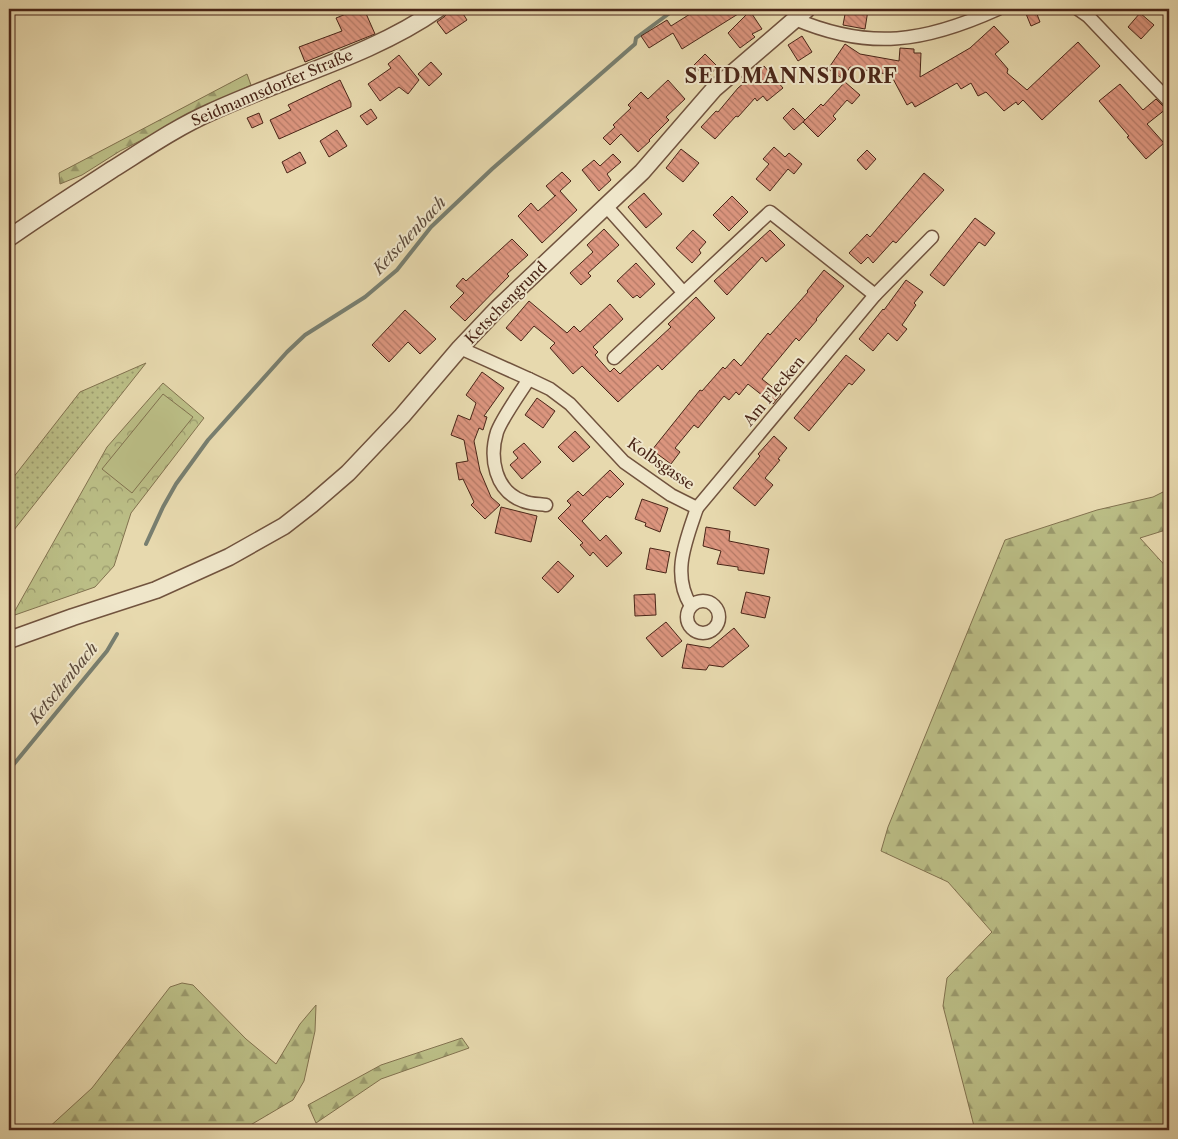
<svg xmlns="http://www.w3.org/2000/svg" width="1178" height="1139" viewBox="0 0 1178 1139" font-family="'Libre Caslon Text',serif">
	<defs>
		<pattern id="grass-dots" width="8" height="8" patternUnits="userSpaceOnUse" patternTransform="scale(1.25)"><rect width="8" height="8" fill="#bbbe86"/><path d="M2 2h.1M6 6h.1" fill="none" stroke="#9a9a6d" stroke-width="1.8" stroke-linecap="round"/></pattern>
		<pattern id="forest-firs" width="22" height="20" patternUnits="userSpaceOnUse" patternTransform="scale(1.25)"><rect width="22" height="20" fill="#bbbe86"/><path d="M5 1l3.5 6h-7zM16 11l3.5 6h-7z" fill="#9a9a6d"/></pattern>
		<pattern id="park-crowns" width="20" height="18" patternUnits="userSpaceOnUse" patternTransform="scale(1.25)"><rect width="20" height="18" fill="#bbbe86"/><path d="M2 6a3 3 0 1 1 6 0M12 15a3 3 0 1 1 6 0" fill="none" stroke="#9a9a6d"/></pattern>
		<pattern id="building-back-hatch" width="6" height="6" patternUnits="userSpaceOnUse" patternTransform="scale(1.25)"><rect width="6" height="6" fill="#db957e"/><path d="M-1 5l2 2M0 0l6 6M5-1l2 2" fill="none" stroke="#b47966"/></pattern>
	</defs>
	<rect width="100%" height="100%" fill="#e7d9ae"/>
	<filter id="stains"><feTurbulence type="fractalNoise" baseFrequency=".004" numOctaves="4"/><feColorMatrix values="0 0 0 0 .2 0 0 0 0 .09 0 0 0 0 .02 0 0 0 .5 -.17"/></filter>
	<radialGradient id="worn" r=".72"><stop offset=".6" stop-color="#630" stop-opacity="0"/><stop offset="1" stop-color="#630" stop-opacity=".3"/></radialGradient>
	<path fill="url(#grass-dots)" stroke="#82724f" d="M146,363L10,535L9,536V483L80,392Z"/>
	<g fill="url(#forest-firs)" stroke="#82724f">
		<path d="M247,74L251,85L120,151L82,175L60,184L59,173Z"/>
		<path d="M1169,489V529L1140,538L1169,570V1130H975L943,1006L947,978L992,932L948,882L881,851L888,827L1005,540L1097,510L1153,497Z"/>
		<path d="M182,983L193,985L246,1039L276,1064L300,1024L316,1005L315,1031L304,1081L293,1100L242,1130H46L92,1088L170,987Z"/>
		<path d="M462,1038L469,1048L381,1079L316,1123L308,1105L381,1065Z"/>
	</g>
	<path fill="url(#park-crowns)" stroke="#82724f" d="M163,383L204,418L131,513L114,566L95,587L12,616L107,447Z"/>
	<path fill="#bbbe86" stroke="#82724f" d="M163,394L193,417L132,493L102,469Z"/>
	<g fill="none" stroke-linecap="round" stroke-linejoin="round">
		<g stroke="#787f70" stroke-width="4">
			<path d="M146,544L163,507L176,484L208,440L287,352L305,335L365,297L397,270L431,227L492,169L635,44L636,38L675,9"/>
			<path d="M9,770L107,651L117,634"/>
		</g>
	</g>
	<g fill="url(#building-back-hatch)" stroke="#4a2618">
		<path d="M344,9H364L375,34L305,62L299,47L342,31L336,18L346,14Z"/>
		<path d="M451,9H460L467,20L446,34L437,22L444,17Z"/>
		<path d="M698,9H746L682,49L673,33L649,48L641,36L667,20L671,26Z"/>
		<path d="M846,9L868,10L865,29L843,25Z"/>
		<path d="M1024,9H1035L1040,22L1031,26Z"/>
		<path d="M750,11L762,29L752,34L755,37L740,48L728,33Z"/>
		<path d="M1140,13L1154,25L1141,39L1128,27Z"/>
		<path d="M994,26L1009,42L995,54L1008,69L1007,73L1027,90L1078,42L1100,66L1042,120L1023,100L1018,105L1016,102L1004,111L986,92L978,96L971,83L961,89L957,83L915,107L912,102L907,105L891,75L850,67L843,79L828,69L845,44L860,54L899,61L900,48L914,49V53H921L920,77L970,48Z"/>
		<path d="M802,36L812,52L798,61L788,45Z"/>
		<path d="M705,54L718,67L706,78L694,65Z"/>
		<path d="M399,55L419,80L408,94L399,87L380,101L368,84L391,68L388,64Z"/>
		<path d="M431,62L442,74L429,86L418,74Z"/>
		<path d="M764,66L783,88L767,101L763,96L757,101L755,98L738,117L736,116L715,139L701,127L716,111L718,112L738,88Z"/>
		<path d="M340,80L351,103V107L279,139L270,120L291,110L288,105Z"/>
		<path d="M668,80L685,99L666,117L669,120L649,140L650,141L638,152L621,134L610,145L603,138L615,127L613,125L631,108L628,105L641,92L648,99Z"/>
		<path d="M845,82L860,95L852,104L847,100L833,116L836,119L818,137L803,122L821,104L823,106Z"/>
		<path d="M1120,84L1143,110L1156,99L1166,109L1147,124L1164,143L1146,159L1127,137L1129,136L1099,101Z"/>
		<path d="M793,108L805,120L794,130L783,118Z"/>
		<path d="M371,109L377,118L367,125L360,116Z"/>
		<path d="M259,113L263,123L252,128L247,118Z"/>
		<path d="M337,130L347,146L329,157L320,141Z"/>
		<path d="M774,147L785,157L789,153L802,164L794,174L788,169L770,191L756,179L769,164L763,159Z"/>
		<path d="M681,149L699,163L683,182L666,168Z"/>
		<path d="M867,150L876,159L866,170L857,160Z"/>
		<path d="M300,152L306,163L287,173L282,162Z"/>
		<path d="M613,154L621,162L607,174L611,180L599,191L582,170L594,160L600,166Z"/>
		<path d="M562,172L571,181L560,191L577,210L542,243L518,216L531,203L538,211L556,195L555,196L546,186Z"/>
		<path d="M924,173L944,190L896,243L893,241L873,263L868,257L861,264L849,253L867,234L870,237Z"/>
		<path d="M644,193L662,214L646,228L628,207Z"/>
		<path d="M732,196L748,212L729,231L713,215Z"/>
		<path d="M975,218L995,233L985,246L979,242L944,286L930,275Z"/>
		<path d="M604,229L619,245L588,273L591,276L581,285L570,273L593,252L587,245Z"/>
		<path d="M693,230L706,242L699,250L701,253L692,263L676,248Z"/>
		<path d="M770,230L785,245L766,262L762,257L727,295L714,281Z"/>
		<path d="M512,239L528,255L507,274L509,276L465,321L450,307L464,293L456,286L463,278L466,281Z"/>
		<path d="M636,263L655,284L640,298L637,295L633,298L617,281Z"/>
		<path d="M824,270L844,286L816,319L817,320L799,341L796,338L762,379L781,394L773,404L748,384L739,395L736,392L729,400L724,396L698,428L694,425L675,448L680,452L671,464L652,450L700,390L702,391L723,367L725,369L734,359L741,366L768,333L770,335L808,292L807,291Z"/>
		<path d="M906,280L923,292L914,303L916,305L902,325L907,329L897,341L888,333L873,351L859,339L883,309L884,310Z"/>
		<path d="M696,297L715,318L662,370L658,365L618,402L582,366L573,374L550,348L555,343L534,326L521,341L506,328L529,301L567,333L574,326L580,332L610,304L623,319L593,347L598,352L595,355L610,372L614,368L620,374L671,327L668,324Z"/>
		<path d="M405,310L436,339L420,354L408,342L389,362L372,345Z"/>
		<path d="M846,355L865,370L852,385L849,383L809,431L794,418Z"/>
		<path d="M482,372L504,388L484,416L487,417L483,430L479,428L474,441L480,471L491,497L500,505L485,519L471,505L474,502L463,479L459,480L456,463L468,461L464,440L451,435L458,415L470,420L476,403L466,395Z"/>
		<path d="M537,398L555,411L543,428L525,415Z"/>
		<path d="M575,431L590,447L573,462L558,447Z"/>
		<path d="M774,436L787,448L778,459L780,460L765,478L773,485L755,506L733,488L760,456L758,454Z"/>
		<path d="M524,443L541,462L522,479L510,465L518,458L513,452Z"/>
		<path d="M610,470L624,484L610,498L607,496L582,521L600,541L606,535L622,553L607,567L593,552L590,556L580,545L583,543L558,518L571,505L567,501L578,491L583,496Z"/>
		<path d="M642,499L668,508L660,532L645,526L646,523L635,519Z"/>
		<path d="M501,507L537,516L531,542L495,533Z"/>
		<path d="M706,527L730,531L729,541L769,549L764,574L738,570V567L717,564L721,551L703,546Z"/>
		<path d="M650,548L670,552L666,573L646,569Z"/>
		<path d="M558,561L574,576L558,593L542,578Z"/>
		<path d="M746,592L770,597L765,618L741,613Z"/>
		<path d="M655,594L656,615L635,616L634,595Z"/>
		<path d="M666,622L682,641L662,657L646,638Z"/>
		<path d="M734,628L749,646L723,667L709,665L706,670L682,668L687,644L710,648Z"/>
	</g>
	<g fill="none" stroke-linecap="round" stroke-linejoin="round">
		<g stroke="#71533e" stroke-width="15">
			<g id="minor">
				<path d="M1078,9L1088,16L1169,101"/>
				<path d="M795,19C870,51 925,42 998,9"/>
				<path d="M606,206L683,292"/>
				<path d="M460,348L529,379C520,393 502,418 497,432C489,458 495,491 523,501C529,504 539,504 546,505"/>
				<path d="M614,358L770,212L875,295"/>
				<path d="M529,379L550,389L570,404L624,462L671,495L697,508C686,541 671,574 691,606"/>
				<path d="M697,508L875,295L932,237"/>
				<circle cx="703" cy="617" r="16"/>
			</g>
		</g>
		<g stroke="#71533e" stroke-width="19">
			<g id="tertiary">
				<path d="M9,238C43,214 78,192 113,169C145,149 177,127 211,112C284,78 373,55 438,9"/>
				<path d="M9,640L73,617L156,590L229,557L284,526L311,505L348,473L402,416L460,348L497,309L642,172L714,89L807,9"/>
			</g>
		</g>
		<use href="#minor" stroke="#efe6ca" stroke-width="12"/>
		<use href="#tertiary" stroke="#efe6ca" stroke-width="16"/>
	</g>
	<g text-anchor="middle" stroke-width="4" stroke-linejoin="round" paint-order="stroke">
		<g font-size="15" fill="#4a2618" stroke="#efe6ca">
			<text transform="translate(272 88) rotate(-23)" y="5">Seidmannsdorfer Straße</text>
			<text transform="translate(506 303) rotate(-45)" y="5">Ketschengrund</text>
			<text transform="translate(774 391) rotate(-50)" y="5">Am Flecken</text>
			<text transform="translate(661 464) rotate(35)" y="5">Kolbsgasse</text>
		</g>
		<g font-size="16" font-style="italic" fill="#5d4b3c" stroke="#efe6ca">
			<text transform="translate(409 235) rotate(-47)" y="6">Ketschenbach</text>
			<text transform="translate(63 683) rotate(-51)" y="6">Ketschenbach</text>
		</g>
		<g font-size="20" font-weight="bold" letter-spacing="1" fill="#4a2618" stroke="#efe6ca">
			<text x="791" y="83">SEIDMANNSDORF</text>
		</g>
	</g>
	<rect width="1178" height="1139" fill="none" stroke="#e7d9ae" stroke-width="30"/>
	<rect x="10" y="10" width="1158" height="1119" fill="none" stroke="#4a2618" stroke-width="2.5"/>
	<rect x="15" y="15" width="1148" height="1109" fill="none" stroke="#4a2618"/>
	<rect width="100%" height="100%" filter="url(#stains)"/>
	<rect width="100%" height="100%" fill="url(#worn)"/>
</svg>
